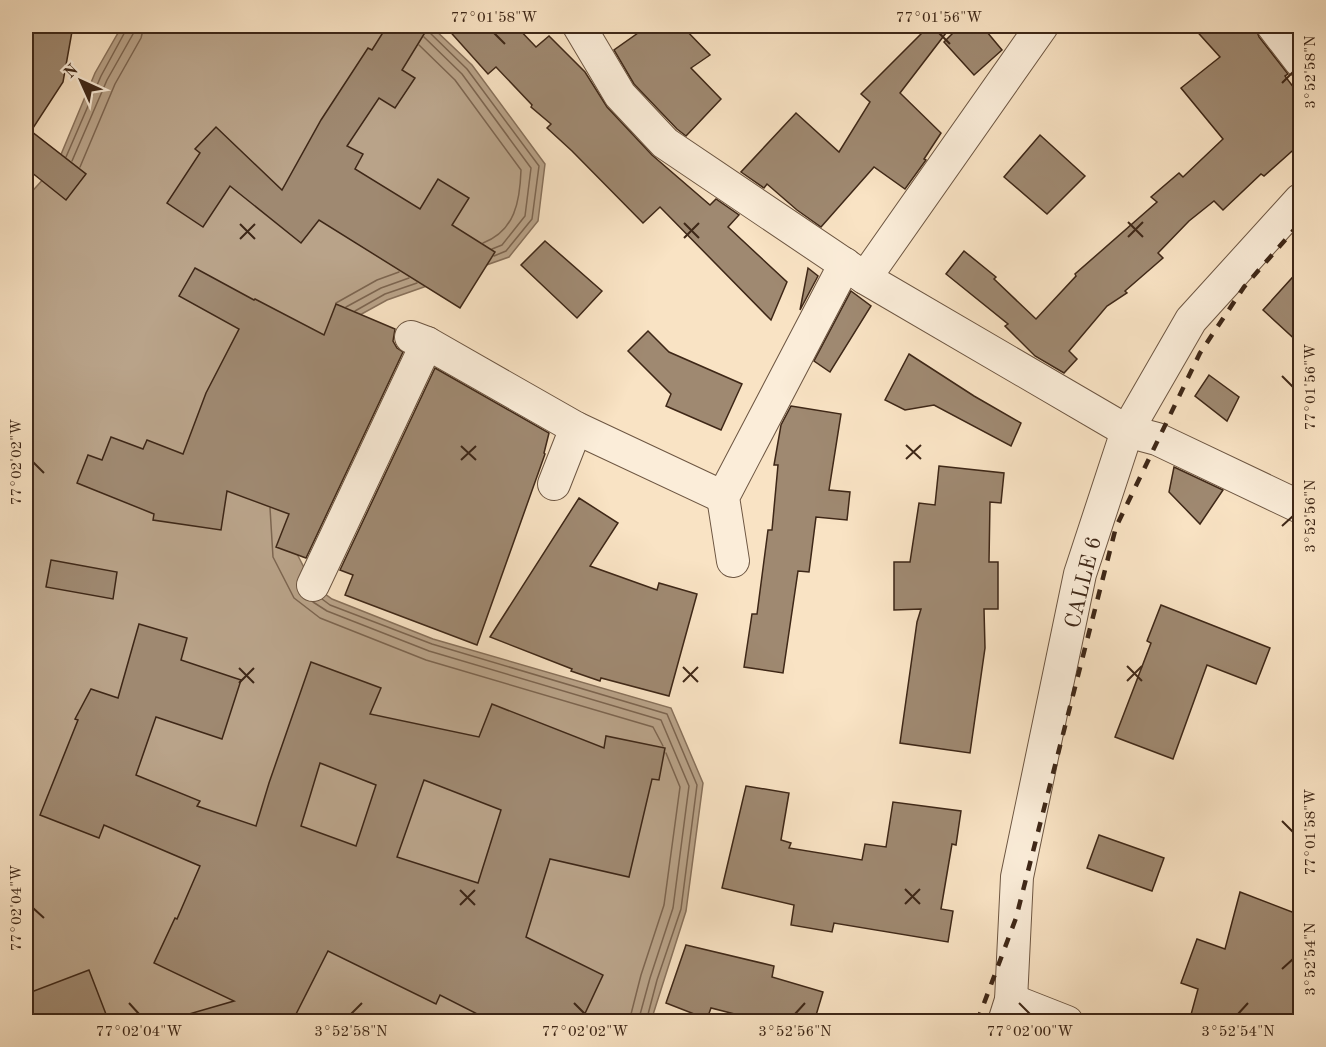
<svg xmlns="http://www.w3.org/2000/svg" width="1326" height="1047" viewBox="0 0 1326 1047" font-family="'Old Standard TT',serif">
	<rect width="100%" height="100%" fill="#f9e3c4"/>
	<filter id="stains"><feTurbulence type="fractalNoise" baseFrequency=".00333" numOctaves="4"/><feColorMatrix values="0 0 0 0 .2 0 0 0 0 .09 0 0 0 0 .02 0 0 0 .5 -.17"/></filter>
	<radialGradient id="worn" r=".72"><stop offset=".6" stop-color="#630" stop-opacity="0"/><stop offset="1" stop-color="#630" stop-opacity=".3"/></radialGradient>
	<path fill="#b9a389" stroke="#88715b" stroke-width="1.5" d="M122,26H431L472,65L545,164L538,221L509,257L387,300L347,322L294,548L313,585L332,599L433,639L671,708L703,783L686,911L651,1021H26V198L57,164L95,73Z"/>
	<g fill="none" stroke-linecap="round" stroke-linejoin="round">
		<g stroke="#7c6550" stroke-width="1.5">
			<path d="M428,31L467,69L539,166L532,219L506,251L494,256"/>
			<path d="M424,37L462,74L531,168L525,216L502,245L492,249"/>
			<path d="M419,45L455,80L521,170C520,201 515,231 483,243"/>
			<path d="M66,157L101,76L126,30L127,26"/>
			<path d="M72,161L107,80L133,34L135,26"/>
			<path d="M80,167L115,84L141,38L144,26"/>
			<path d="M336,303L377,280L399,272"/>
			<path d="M346,307L381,288L409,278"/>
			<path d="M355,311L385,294L417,283"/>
			<path d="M270,508L273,557L294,598L320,618L426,660L653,727L663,746"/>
			<path d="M322,599L330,605L432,644L667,714L697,785L681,909L657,980L646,1022"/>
			<path d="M313,602L327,611L429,651L661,720L689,786L673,908L650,978L638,1022"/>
			<path d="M629,1022L641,975L664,905L680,787L666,753"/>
		</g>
	</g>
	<g fill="#9f8971" stroke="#3e2717" stroke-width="1.5" fill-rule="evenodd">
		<path d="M26,26H73L63,82L31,131L86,174L66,200L26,168Z"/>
		<path d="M387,26H429L402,70L415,78L395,108L379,98L347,146L363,154L355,169L420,209L438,179L469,198L452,225L495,252L460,308L319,220L301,243L230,186L203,227L167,203L200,153L195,149L216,127L282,190L321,120L368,48L372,50Z"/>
		<path d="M445,26H516L536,47L549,36L585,72L607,107L652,155L710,205L716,199L739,215L728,227L787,282L771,320L660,207L643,223L572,151L547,128L551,124L531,107L532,105L496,67L488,74Z"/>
		<path d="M648,26H682L710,55L691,68L721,99L686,136L677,129L634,84L614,50Z"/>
		<path d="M929,26H938L946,33L900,93L941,133L924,159L926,160L905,189L874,167L821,227L797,210L767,184L764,188L741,172L796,113L839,152L870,102L861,94Z"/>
		<path d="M960,26H982L1002,50L974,75L944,42Z"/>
		<path d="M1192,26H1255L1259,37L1288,74L1285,76L1300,96V144L1264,176L1261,174L1223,210L1214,201L1189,221L1158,253L1163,258L1125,291L1127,293L1107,306L1069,351L1077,359L1064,373L1035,356L1005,326L1008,324L946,274L964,251L996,277L994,279L1036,319L1076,276L1075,274L1157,202L1151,197L1179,173L1183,177L1223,139L1181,88L1220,57Z"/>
		<path d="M1040,135L1085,176L1047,214L1004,177Z"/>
		<path d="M545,241L602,291L577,318L521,265Z"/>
		<path d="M195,268L254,300L255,299L324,335L336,304L395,329L393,341L397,348L403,352L306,558L276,547L289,514L227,491L221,530L153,520L154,514L77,483L88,455L102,460L111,437L143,449L147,440L183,454L206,393L239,329L179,296Z"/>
		<path d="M808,268L818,276L800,310Z"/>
		<path d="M1300,269V344L1263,310Z"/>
		<path d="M851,291L871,306L830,372L814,361Z"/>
		<path d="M648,331L669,352L742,384L721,430L666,406L671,394L628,351Z"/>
		<path d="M909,354L974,396L1021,423L1011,446L934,405L905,410L885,400Z"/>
		<path d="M435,368L549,433L544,453L545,454L477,645L345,595L353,575L340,570Z"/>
		<path d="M1209,375L1239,397L1227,421L1195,396Z"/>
		<path d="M791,406L841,414L829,490L850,492L847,520L816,517L809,572L798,571L783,673L744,667L752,614H757L768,530H772L778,465H774L781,425Z"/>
		<path d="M939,466L1004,473L1001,503L990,502L989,562H998V609H984L985,648L970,753L900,743L917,622L921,609L894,610V562H910L919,503L935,505Z"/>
		<path d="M1174,467L1223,490L1200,524L1169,492Z"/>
		<path d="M579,498L618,523L590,566L657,590L659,583L697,594L669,696L601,678L600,681L571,671L572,669L490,637Z"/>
		<path d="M51,560L117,572L113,599L46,587Z"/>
		<path d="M1161,605L1270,648L1256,684L1207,665L1173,759L1115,737L1151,643L1147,641Z"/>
		<path d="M139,624L187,638L181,660L241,680L222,739L156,717L136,775L200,801L197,806L256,826L269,783L311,662L381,688L370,714L479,737L492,704L604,748L606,736L665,748L659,780L652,779L629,877L550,859L526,937L603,975L581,1022H493L440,995L436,1004L328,951L292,1022H190L189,1014L234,1001L154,963L175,918L177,919L200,866L104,825L99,838L40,815L78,720L75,719L91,689L118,698ZM320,763L376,785L356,846L301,826ZM424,780L501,810L478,883L397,857Z"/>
		<path d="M746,786L789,793L781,840L791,843L789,848L862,860L865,844L886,847L893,802L961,811L956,845L952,844L941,909L953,911L948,942L834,923L832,932L791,925L794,905L722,888Z"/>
		<path d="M1099,835L1164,858L1152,891L1087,868Z"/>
		<path d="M1240,892L1300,915V1011L1297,1022H1189L1198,989L1181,983L1197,939L1225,949Z"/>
		<path d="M686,945L774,966L772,977L823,992L814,1022H766L711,1008L707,1019L666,1003Z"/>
		<path d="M89,970L109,1022H31L26,1007V994Z"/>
	</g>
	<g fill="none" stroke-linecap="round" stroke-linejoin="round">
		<g stroke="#6d5642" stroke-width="34">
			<g id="street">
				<path d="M579,26L620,95L665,143L865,278L1127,431L1157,439L1300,507"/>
				<path d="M1273,26L1300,61"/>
				<path d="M865,278L1042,26"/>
				<path d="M411,337L427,343L576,428L723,497"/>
				<path d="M554,484L576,428"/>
				<path d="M733,561L723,497L845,264"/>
				<path d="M313,585L427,343"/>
				<path d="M1011,1000L1067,1022"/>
				<path d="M1004,1022L1011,1000L1017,877L1080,574L1127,431L1191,320L1300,200"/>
			</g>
		</g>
		<use href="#street" stroke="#fbedd9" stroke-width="32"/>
		<path stroke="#3e2717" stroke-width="4.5" stroke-dasharray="10 10" stroke-linecap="butt" d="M977,1022L1016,918L1116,527L1200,353L1244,287L1300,223"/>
	</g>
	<path fill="none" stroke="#3e2717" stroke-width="2" d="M494,33L505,44M939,33L950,44M1282,83L1293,72M1128,222L1143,237M684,223L699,238M240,224L255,239M1128,237L1143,222M684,238L699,223M240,239L255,224M1282,376L1293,387M906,445L921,459M461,446L476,460M906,459L921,445M461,460L476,446M33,462L44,473M1282,526L1293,516M1127,666L1142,681M683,667L698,682M239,668L254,683M1127,681L1142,666M683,682L698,667M239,683L254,668M1282,821L1293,832M905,889L920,904M460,890L475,905M905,904L920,889M460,905L475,890M33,908L44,918M1282,969L1293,959M129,1003L139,1014M574,1003L585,1014M1019,1003L1030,1014M351,1014L362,1003M795,1014L805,1003M1238,1014L1248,1003"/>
	<g text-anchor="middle" stroke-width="5" stroke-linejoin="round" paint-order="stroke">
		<g font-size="22" fill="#3e2717" stroke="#fbedd9">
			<text transform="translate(1082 582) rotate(-76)" y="8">CALLE 6</text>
		</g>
	</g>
	<rect width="1326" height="1047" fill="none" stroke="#f9e3c4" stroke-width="66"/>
	<g transform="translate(81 81) rotate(315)" stroke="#fbedd9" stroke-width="4.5" paint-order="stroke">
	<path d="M0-4.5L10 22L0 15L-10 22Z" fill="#3e2717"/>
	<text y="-9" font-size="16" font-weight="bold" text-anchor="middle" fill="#3e2717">N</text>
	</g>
	<rect x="33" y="33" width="1260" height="981" fill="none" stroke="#3e2717" stroke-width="2"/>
	<g font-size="15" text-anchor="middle" fill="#3e2717">
		<text x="494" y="22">77°01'58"W</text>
		<text x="939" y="22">77°01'56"W</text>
		<text transform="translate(1310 72) rotate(-90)" y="5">3°52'58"N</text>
		<text transform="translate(1310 387) rotate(-90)" y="5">77°01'56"W</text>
		<text transform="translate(16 462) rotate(-90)" y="5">77°02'02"W</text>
		<text transform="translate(1310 516) rotate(-90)" y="5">3°52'56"N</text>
		<text transform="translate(1310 832) rotate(-90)" y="5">77°01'58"W</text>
		<text transform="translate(16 908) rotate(-90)" y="5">77°02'04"W</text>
		<text transform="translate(1310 959) rotate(-90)" y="5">3°52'54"N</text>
		<text x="139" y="1036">77°02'04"W</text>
		<text x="351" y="1036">3°52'58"N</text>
		<text x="585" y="1036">77°02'02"W</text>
		<text x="795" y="1036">3°52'56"N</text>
		<text x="1030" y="1036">77°02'00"W</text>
		<text x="1238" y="1036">3°52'54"N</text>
	</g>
	<rect width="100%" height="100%" filter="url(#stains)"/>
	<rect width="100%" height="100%" fill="url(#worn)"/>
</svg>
